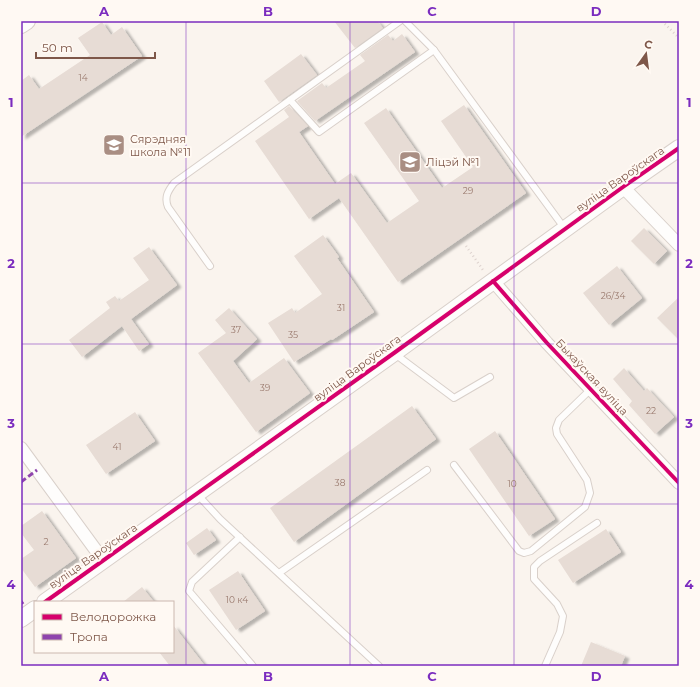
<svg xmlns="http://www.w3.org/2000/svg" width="700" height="687" viewBox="0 0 700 687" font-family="Montserrat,sans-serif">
	<defs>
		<filter id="shadow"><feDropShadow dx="4.5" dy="2.5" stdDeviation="1" flood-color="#0004"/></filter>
	</defs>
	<rect width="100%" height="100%" fill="#faf4ee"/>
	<g fill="#e7dcd5" filter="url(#shadow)">
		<path d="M334,21H377L383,28L355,48Z"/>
		<path d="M102,22L111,35L122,27L142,56L21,137V81L29,75L39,89L90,55L78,38Z"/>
		<path d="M402,34L415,52L315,121L297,101L322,83L326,88L365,61L360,55L388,35L393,41Z"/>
		<path d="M301,54L317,75L279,102L264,81Z"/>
		<path d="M464,105L526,193L398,282L339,198L309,219L255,141L289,117L284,110L289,106L308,126L299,132L335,184L351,173L387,223L419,201L364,123L386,108L442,188L473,167L441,121Z"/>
		<path d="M644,228L667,251L654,264L631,241Z"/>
		<path d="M323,235L339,257L337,258L374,312L332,340L331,339L294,362L268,323L292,308L295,313L322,294L294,256Z"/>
		<path d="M149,247L177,285L131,319L149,344L139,351L122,326L82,357L69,340L110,308L106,302L115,296L119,301L149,280L133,258Z"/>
		<path d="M617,266L642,298L609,325L583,293Z"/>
		<path d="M679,297V340L657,318Z"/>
		<path d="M229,308L257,339L233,361L249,383L284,358L310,393L256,432L198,353L226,333L215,320Z"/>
		<path d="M624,368L644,391L647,388L674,417L655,434L629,405L632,401L613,379Z"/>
		<path d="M412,406L436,439L294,542L270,508Z"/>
		<path d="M135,412L155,441L106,474L86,445Z"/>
		<path d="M495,431L555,519L529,536L469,449Z"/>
		<path d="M42,511L76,558L35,587L21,568V559L34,550L21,533V526Z"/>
		<path d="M207,528L216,540L194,555L186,543Z"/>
		<path d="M606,529L621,552L573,583L558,560Z"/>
		<path d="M238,571L265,611L236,630L209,590Z"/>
		<path d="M142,587L154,602H123Z"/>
		<path d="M173,625L205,666H170L159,652H173Z"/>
		<path d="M591,642L625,656L621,666H581Z"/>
	</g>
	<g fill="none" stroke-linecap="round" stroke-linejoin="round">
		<g stroke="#d9d0ca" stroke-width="8">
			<g id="service">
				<path d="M405,21L434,50L565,229"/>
				<path d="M290,100L319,132L434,50"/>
				<path d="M210,266L168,207C164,197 168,191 174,183L400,21"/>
				<path d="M395,354L454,398L490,377"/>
				<path d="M454,465L519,551L524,553L531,551L585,507L590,493L587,480L557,434L556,428L559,420L591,389"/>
				<path d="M197,494L220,519L379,666"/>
				<path d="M240,537L192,582L189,591L253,666"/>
				<path d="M279,573L427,470"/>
				<path d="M545,666L560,632L563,616L557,604L534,579V567L540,561L597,523"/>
			</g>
		</g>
		<g stroke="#d9d0ca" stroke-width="14">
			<g id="minor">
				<path d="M623,187L679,245"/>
				<path d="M493,281L547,343L679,483"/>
				<path d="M21,448L103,560"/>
			</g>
		</g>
		<g stroke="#d9d0ca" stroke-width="18">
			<g id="tertiary">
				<path d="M21,25L27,21"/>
				<path d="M45,602L394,353L623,187L679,148"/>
				<path d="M21,619L35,609"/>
			</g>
		</g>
		<g stroke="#ddd2ce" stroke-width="2.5" stroke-dasharray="1 3" stroke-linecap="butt">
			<path d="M662,21L679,38"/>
			<path d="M466,246L483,270"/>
		</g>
		<use href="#service" stroke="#fefdfc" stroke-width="6"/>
		<use href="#minor" stroke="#fefdfc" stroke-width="12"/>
		<use href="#tertiary" stroke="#fefdfc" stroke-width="16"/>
		<g stroke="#8e44ad" stroke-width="3" stroke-dasharray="6 3" stroke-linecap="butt">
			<path d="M21,482L37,470"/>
			<path d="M21,601L23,604"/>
		</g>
		<g stroke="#fff9f3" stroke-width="6">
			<g id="cycleway">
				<path d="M493,281L547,343L679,483"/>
				<path d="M45,602L394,353L623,187L679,148"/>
			</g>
		</g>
		<use href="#cycleway" stroke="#d6006c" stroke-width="4"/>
	</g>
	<path fill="none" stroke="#7b2cbf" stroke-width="1" stroke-opacity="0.55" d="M186,21V666M350,21V666M514,21V666M21,183H679M21,344H679M21,504H679"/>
	<defs>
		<g id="school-square" transform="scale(1.15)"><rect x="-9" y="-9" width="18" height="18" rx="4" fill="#a98e83" stroke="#fff9f3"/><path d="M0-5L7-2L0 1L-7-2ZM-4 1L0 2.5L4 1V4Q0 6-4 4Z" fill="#fff"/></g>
	</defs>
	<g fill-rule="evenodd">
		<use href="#school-square" x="114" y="145"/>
		<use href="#school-square" x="410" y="162"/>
	</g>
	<g text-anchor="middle" stroke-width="4" stroke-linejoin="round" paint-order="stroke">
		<g font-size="9" fill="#9a7a6e">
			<text x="83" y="81">14</text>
			<text x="468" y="194">29</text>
			<text x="613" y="299">26/34</text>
			<text x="341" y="311">31</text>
			<text x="236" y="333">37</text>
			<text x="293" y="338">35</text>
			<text x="265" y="391">39</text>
			<text x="651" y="414">22</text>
			<text x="117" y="450">41</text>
			<text x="340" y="486">38</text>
			<text x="512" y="487">10</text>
			<text x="46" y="545">2</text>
			<text x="237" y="603">10 к4</text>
		</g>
		<g font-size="11" fill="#7e5749" stroke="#fff9f3" text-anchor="start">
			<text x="130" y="143">Сярэдняя<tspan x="130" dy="13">школа №11</tspan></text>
			<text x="426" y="166">Ліцэй №1</text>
		</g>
		<g font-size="11" fill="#7e5749" stroke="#fff9f3">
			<text transform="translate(620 179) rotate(-35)" y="4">вуліца Вароўскага</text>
			<text transform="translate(357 368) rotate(-36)" y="4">вуліца Вароўскага</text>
			<text transform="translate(592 377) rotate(47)" y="4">Быхаўская вуліца</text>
			<text transform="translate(93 556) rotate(-35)" y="4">вуліца Вароўскага</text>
		</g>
	</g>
	<rect width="700" height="687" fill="none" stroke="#fff9f3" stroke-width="44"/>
	<rect x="34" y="601" width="140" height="52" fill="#fff9f3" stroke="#cbb8af"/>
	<rect x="42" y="614" width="20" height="6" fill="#d6006c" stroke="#cbb8af"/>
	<text x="70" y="621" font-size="12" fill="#7e5749">Велодорожка</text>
	<rect x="42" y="634" width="20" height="6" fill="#8e44ad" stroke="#cbb8af"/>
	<text x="70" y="641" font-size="12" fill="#7e5749">Тропа</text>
	<g transform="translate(646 54) rotate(14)" stroke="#fff9f3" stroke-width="3" paint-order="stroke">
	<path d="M0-3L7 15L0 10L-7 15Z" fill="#7e5749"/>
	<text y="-6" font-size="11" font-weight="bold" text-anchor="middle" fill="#7e5749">С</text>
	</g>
	<path d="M36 52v6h119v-6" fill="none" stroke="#7e5749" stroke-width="2"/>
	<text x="42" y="52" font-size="12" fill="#7e5749" stroke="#fff9f3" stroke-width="3" paint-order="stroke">50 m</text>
	<rect x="22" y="22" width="656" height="643" fill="none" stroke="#7b2cbf" stroke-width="1.5"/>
	<g font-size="13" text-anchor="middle" font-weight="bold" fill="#7b2cbf">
		<text x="104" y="16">A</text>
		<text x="268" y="16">B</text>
		<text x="432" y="16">C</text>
		<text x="596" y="16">D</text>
		<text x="11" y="107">1</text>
		<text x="689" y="107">1</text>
		<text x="11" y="268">2</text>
		<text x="689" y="268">2</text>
		<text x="11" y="428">3</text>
		<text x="689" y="428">3</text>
		<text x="11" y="589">4</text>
		<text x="689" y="589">4</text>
		<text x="104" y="681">A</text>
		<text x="268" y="681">B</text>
		<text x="432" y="681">C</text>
		<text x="596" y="681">D</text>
	</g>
</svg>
